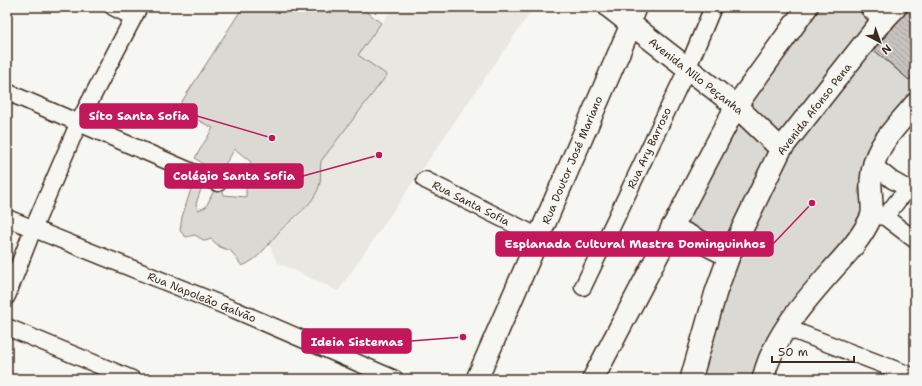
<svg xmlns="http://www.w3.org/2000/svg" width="922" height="386" viewBox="0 0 922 386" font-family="'Shantell Sans',sans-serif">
	<defs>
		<pattern id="building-back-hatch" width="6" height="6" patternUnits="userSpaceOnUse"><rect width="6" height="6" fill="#c8c3be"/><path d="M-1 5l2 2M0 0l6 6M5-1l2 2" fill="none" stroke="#a49f9a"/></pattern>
	</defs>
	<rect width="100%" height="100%" fill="#f6f6f2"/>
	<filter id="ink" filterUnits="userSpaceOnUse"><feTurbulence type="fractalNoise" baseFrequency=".025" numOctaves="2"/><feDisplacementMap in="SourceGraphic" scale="8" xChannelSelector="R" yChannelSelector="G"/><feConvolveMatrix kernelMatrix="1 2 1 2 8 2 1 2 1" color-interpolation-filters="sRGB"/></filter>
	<g filter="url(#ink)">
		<path fill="#e8e7e2" d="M394,7H534L338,291L277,262L269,244L279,233L301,214L315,194L320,183L319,172L321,161L386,75L357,55Z"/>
		<g fill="#dad9d3" stroke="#8a8278">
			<path d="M243,7H361L381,23L358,55L387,75L321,161C320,169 321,176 320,183C315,205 292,218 278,233C267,246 258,260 242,266L231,251L220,247L211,239L205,241L195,235L186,237L180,231L182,217L192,186L201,189L196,204L198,210L206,207L215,188L222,190L224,195L246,197V175L251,162L235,149L218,175L195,158L213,128L177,109Z"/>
			<path d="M818,7H863L875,17L781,139L743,110Z"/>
			<path d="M901,7H915V98L863,171L858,192L868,213L756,379H696L717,299L784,153Z"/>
			<path d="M737,121L771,151L722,249L681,223Z"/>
		</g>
		<path fill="url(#building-back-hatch)" stroke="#3b2a1e" d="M910,7H915V73L909,80L874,50Z"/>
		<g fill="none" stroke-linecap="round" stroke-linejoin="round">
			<g stroke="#3b2a1e" stroke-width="19">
				<g id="minor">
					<path d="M113,7L133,17"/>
					<path d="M631,25L638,7"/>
					<path d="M7,92L218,183"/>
					<path d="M872,164L892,180L915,193"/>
					<path d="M425,180L539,237"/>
					<path d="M872,215L885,217L915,240"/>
					<path d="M885,217L899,199L908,191"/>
					<path d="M7,218L235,310L395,379"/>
					<path d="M583,287L688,67L713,7"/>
					<path d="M7,296L33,229L79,122L139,7"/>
					<path d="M7,327L132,379"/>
					<path d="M787,328L915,377"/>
				</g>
			</g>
			<g stroke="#3b2a1e" stroke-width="24">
				<g id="major">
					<path d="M609,7L736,106L781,149"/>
					<path d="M871,7L884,20"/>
					<path d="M672,227L729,256"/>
					<path d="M477,379L631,25"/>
					<path d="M593,379L736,106L807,7"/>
					<path d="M691,379L716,292L729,256L781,149L877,27L896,7"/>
					<path d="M763,379C773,336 805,301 834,268C848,253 863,236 871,217C874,210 870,190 871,181C873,146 894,130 915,104"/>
				</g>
			</g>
			<use href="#minor" stroke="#f6f6f2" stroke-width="16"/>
			<use href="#major" stroke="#f6f6f2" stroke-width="21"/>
		</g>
	</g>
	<g text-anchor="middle" stroke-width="3" stroke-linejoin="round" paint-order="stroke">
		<g font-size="11" fill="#3b2a1e" stroke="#f6f6f2">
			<text transform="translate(696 76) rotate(38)" y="4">Avenida Nilo Peçanha</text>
			<text transform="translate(814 109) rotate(-52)" y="4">Avenida Afonso Pena</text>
			<text transform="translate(649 148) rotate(-65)" y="4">Rua Ary Barroso</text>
			<text transform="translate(572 160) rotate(-67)" y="4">Rua Doutor José Mariano</text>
			<text transform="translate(471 203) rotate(27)" y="4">Rua Santa Sofia</text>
			<text transform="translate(202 297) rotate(22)" y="4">Rua Napoleão Galvão</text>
		</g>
	</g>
	<path fill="none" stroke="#c2185b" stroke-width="1.5" d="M272 138L197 116M379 155L303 176M812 203L773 244M463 337L411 341"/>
	<g fill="#c2185b" stroke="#f6f6f2" stroke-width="1.5">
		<circle cx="272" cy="138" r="4"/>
		<circle cx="379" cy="155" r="4"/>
		<circle cx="812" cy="203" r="4"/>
		<circle cx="463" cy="337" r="4"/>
	</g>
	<g fill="#c2185b" stroke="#c2185b" stroke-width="1.5">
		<rect x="80" y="104" width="117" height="24" rx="4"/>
		<rect x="165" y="164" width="138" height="24" rx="4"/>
		<rect x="496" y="232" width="277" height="24" rx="4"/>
		<rect x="302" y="329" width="109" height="24" rx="4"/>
	</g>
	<g font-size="12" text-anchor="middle" font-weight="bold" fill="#fff">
		<text x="139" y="120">Síto Santa Sofia</text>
		<text x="234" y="180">Colégio Santa Sofia</text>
		<text x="635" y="248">Esplanada Cultural Mestre Dominguinhos</text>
		<text x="357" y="346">Ideia Sistemas</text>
	</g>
	<rect width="922" height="386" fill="none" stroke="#f6f6f2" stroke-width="24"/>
	<rect x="12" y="12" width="898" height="362" fill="none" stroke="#3b2a1e" stroke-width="1.5" filter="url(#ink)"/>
	<g transform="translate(880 42) rotate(139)" stroke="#f6f6f2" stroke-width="3" paint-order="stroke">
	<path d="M0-3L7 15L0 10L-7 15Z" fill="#3b2a1e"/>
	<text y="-6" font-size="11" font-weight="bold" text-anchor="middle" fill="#3b2a1e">N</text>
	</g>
	<path d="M772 356v6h82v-6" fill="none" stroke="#3b2a1e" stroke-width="2"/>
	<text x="778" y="356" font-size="12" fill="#3b2a1e" stroke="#f6f6f2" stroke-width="3" paint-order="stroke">50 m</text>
</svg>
